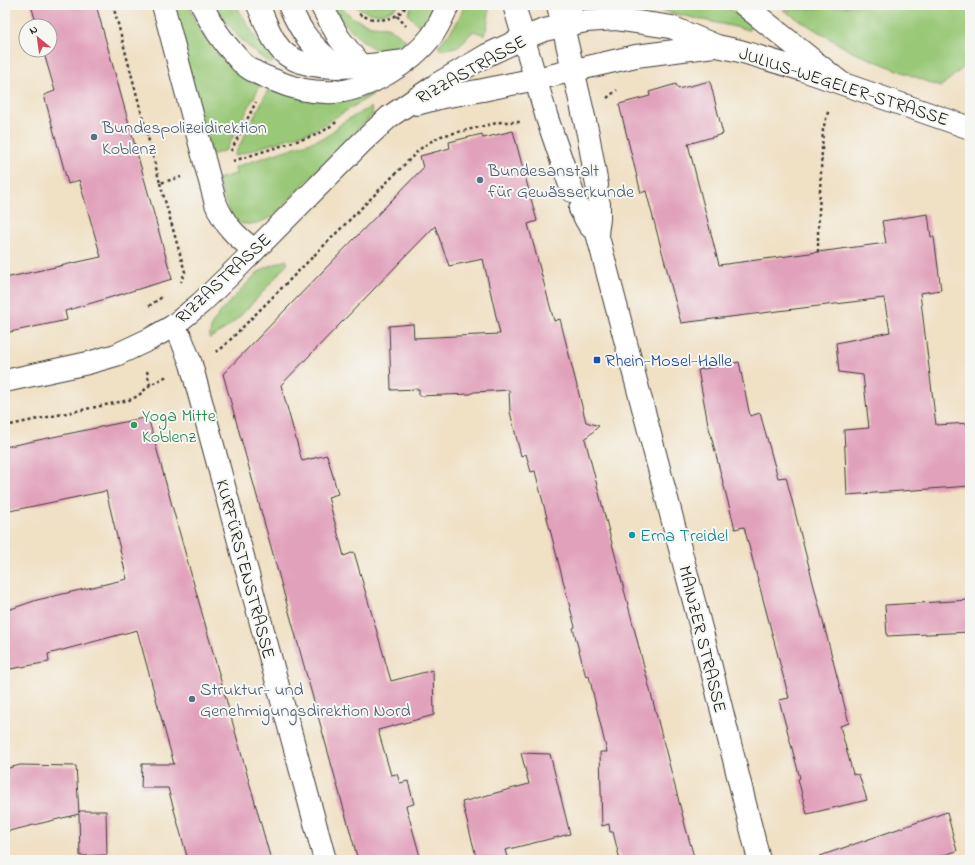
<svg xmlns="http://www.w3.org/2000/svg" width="975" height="865" viewBox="0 0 975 865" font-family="'Indie Flower',sans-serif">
	<rect width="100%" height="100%" fill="#f6f6f2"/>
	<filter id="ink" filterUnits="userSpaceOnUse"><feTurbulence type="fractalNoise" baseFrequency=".025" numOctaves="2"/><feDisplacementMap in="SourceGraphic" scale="8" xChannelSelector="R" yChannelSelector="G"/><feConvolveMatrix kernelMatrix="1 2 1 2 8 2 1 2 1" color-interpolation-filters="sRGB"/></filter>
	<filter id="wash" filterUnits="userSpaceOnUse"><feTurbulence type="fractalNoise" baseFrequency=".012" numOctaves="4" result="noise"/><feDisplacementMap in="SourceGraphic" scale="16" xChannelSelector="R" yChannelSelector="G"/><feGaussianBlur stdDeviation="0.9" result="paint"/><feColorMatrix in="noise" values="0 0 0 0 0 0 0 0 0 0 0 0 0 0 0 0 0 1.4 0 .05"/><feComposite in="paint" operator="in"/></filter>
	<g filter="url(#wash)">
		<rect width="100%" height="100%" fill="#f0e0c4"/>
		<g fill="#99c877" stroke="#5a724a">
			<path d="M170,5H189C197,28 212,52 231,66C240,73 250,79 260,86L226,150L212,155Z"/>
			<path d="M217,5H236L254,35L274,60L271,64C248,48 229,31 217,5Z"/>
			<path d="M335,5H338L352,17L371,26L387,27L396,32L407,41C400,45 390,52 382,51C365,49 341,19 331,7Z"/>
			<path d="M353,5H399C381,18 372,16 353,5Z"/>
			<path d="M412,5H435L421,28L408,14Z"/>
			<path d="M465,5H488C490,16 488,25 484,35L474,31L468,36L460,46L442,50L438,47L456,24Z"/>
			<path d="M664,5H722L751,22L749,30L662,11Z"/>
			<path d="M870,5H970V62L940,87L850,51L783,10Z"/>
			<path d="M268,90L283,94L358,98L377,92L315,130L234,156Z"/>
			<path d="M371,107L373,115L353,133L272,217C261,222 243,230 233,218C229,214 220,186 217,179L236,174L235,167L326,137L343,122Z"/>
			<path d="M286,260L288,262C270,284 234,329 209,338L212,324L222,310L257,273L267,267Z"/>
		</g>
		<g id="blocks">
			<g fill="#e1a1bb">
				<path d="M31,5H96L172,279L65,311L67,320L5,333V278L101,257L79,180L68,184L44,95L55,91L43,50H50V26H37Z"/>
				<path d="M710,81L723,134L688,144L719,265L886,243L882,221L928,214L931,237H934L941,290L920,293L936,425L970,423V486L847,495L844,430L869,428L863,375L839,372L836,343L890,332L884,298L681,323L646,191L641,193L619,104L650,96L649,92L676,84L678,89Z"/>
				<path d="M513,131L537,221L528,224L554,321L560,319L586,422L599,426L585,439L686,829L695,860H620L613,832H610L609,824L602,826L600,752H607L589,676L586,677L573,628L575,627L535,471L531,472L526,454L521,456L510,412L509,390L474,392L470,394L419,396V389L391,390L389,326L413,324L414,338L500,334L483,259L449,266L435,226L281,385L302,461L327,455L338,494L328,497L344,556L354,552L391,681L433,670L434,715L378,730L391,775L397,774L400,783L408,781L414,804L406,806L421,860H358L223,374L423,168L420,156L450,148L449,142L482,134L483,138Z"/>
				<path d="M739,362L750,416L760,413L778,478L786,477L849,723L840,726L853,774L859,775L867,800L807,814L798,779L800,778L779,700L789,698L744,527L735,529L708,424L698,370Z"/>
				<path d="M148,417L171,502L271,860H188L168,788H141L142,764H174L137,630L48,654L49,662L5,670V611L37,600L127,579L106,491L5,512V447Z"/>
				<path d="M970,600V632L887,636L885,605Z"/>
				<path d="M521,753L550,754L570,834L505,850L508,860H477L462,802L529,784Z"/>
				<path d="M20,765L76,766L79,813V811H106L107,855L80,856L79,814L5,832V769Z"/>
				<path d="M947,812L957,851L927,860H821L820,856Z"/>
			</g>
		</g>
	</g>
	<g filter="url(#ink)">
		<use href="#blocks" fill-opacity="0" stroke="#3c3935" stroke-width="1"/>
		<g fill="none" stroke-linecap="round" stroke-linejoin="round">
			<g stroke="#3c3935" stroke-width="24">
				<g id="minor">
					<path d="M163,5L216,204C225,226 236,236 254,250"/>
					<path d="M258,5C265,20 270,38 282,51C308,77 372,64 406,61"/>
					<path d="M289,5C302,35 312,46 337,67"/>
					<path d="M321,5L339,38L360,65"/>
					<path d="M514,5L547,118L572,191"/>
					<path d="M558,5L588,134L597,185"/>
					<path d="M417,104L443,97L483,90L536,79L636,56L714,46"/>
					<path d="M599,204V219L597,233L707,651L759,860"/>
					<path d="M580,209L589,225L597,233"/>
					<path d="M173,326L181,338L191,364L325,860"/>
					<path d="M5,381L88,363L116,355L150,339L173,326L201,303L240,265L361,143L389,117L439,83L487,55L524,38L544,30L586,21L616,19L671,27L717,46L740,51L803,70L970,128"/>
				</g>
			</g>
			<g stroke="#3c3935" stroke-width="24">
				<g id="major">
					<path d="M202,5C211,24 221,40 235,55C239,59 242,64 246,66C254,73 266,77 276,81C294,89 315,93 335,92C367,90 411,63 431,37C438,28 443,16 448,5"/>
					<path d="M744,5L840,82"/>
					<path d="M563,26L572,5"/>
				</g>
			</g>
			<g stroke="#3c3935" stroke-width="2.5" stroke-dasharray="3 3" stroke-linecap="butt">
				<path d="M113,5L160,183L181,177"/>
				<path d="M359,14C376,23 396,22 407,5"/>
				<path d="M397,16L406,26"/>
				<path d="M607,98L617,90"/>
				<path d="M231,151L256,102"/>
				<path d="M233,161L316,135L325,130L338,121"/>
				<path d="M160,183L185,272L181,282"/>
				<path d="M818,252V233L823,129L829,109"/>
				<path d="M149,306L162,297"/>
				<path d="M216,352L221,349L420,149L430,142L441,136L501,122H520"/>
				<path d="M147,371L150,385"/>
				<path d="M5,426L129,400L138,396L150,385L167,376"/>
			</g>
			<use href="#minor" stroke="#fff" stroke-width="22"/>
			<use href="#major" stroke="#fff" stroke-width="22"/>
		</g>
	</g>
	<g fill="#5c6f8a" stroke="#f6f6f2" stroke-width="1.5">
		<circle cx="94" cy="137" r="4"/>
		<circle cx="480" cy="180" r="4"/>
		<circle cx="192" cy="699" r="4"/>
	</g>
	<rect fill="#1a4fb4" stroke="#f6f6f2" stroke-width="1.5" x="593" y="356" width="8" height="8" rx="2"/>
	<circle fill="#2e9e5b" stroke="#f6f6f2" stroke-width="1.5" cx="134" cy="425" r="4"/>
	<circle fill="#0f9aa8" stroke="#f6f6f2" stroke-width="1.5" cx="632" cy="535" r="4"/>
	<g text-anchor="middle" stroke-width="4" stroke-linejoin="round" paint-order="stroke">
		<g font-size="18" fill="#1c1c1c" stroke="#f6f6f2">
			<text transform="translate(471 69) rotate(-29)" y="6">RIZZASTRASSE</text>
			<text transform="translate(844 86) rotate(18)" y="6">JULIUS-WEGELER-STRASSE</text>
			<text transform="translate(223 278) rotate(-43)" y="6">RIZZASTRASSE</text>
			<text transform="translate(246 569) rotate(75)" y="6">KURFÜRSTENSTRASSE</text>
			<text transform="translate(703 639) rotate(76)" y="6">MAINZER STRASSE</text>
		</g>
		<g font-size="18" fill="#4e5e75" stroke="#f6f6f2" text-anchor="start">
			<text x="102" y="133">Bundespolizeidirektion<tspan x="102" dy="21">Koblenz</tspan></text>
			<text x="488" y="176">Bundesanstalt<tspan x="488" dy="21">für Gewässerkunde</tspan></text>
			<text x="200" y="695">Struktur- und<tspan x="200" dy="21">Genehmigungsdirektion Nord</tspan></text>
		</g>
		<g font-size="18" fill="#164399" stroke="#f6f6f2" text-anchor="start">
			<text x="605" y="366">Rhein-Mosel-Halle</text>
		</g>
		<g font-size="18" fill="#27864d" stroke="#f6f6f2" text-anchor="start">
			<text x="142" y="421">Yoga Mitte<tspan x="142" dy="21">Koblenz</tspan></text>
		</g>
		<g font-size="18" fill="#0d838f" stroke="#f6f6f2" text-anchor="start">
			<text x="640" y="541">Erna Treidel</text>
		</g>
	</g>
	<rect width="975" height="865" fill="none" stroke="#f6f6f2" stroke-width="20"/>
	<g transform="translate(38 38) rotate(331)"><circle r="19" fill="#f6f6f2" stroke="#9f9f9c"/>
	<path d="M0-3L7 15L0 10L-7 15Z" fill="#d1495b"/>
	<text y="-6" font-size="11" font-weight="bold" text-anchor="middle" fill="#1c1c1c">N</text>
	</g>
</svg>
